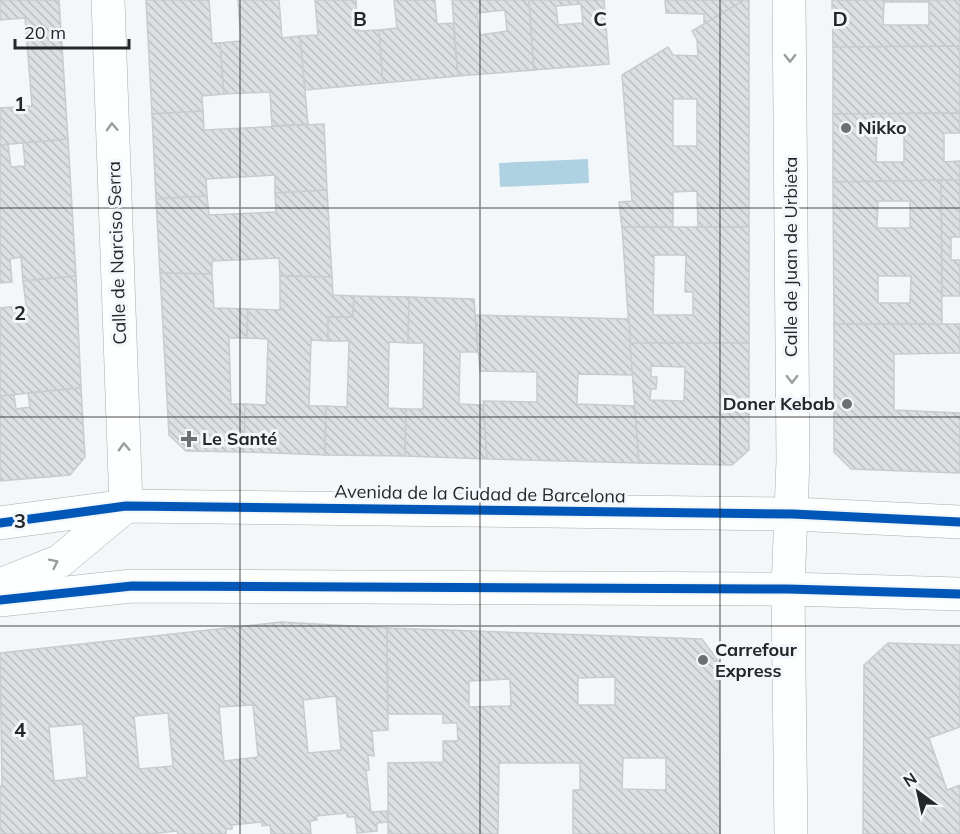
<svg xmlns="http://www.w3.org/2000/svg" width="960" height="834" viewBox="0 0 960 834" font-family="Mulish,sans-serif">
	<defs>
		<pattern id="building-back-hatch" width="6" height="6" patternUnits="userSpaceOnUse" patternTransform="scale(1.5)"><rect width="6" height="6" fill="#dddfe0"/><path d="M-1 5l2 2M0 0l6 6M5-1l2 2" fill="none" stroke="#bebfc0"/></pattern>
	</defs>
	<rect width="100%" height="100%" fill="#f4f7f9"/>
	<path fill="#afd2e3" d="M588,159L589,183L500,187L499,163Z"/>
	<g fill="url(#building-back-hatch)" stroke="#c9cccd" stroke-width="1.5" fill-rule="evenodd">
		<path d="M0,0H59L68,139L0,145V108L32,106L25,18L0,20Z"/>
		<path d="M146,0H209L212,43H220L224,94L202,96L203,111L152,114Z"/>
		<path d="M238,0H279L282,38L300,36L308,124L272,126L270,92L224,94L220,43L241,41Z"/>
		<path d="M315,0H356L358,31L379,30L383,83L305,90L300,36L318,35Z"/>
		<path d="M394,0H435L437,24L453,23L458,76L383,83L379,30L397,28Z"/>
		<path d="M452,0H529L534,70L458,76ZM505,10L507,31L480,35L477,13Z"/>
		<path d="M529,0H604L609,64L534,70ZM581,4L583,23L558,25L556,6Z"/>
		<path d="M665,0H744L704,25V14L666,13Z"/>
		<path d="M744,0H749V227H698L697,191L673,192V227H622L619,202L632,201L622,75L668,47L673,55L698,56L697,40L692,31ZM673,99H697V146H673Z"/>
		<path d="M832,0H960V46L833,47ZM884,2H929V25H883Z"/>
		<path d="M960,46V113L833,114V47Z"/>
		<path d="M203,111L204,130L324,124L327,190L275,193V175L206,179L207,196L156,199L152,114Z"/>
		<path d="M960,113V133H944V162L960,161V180L833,182V114ZM877,133H904V162H876Z"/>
		<path d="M68,139L76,276L23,281L21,257L10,259L12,282L0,283V145L8,144L11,167L25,166L23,143Z"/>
		<path d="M941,180H960V237H951V260H960V296H942Z"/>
		<path d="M941,180L942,324H834L833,182ZM878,201H910V228H877ZM878,276H911L910,303H878Z"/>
		<path d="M327,190L332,277L280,276L279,258L212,261V274L160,273L156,199L207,196L209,215L276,212L275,193Z"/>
		<path d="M622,227H749V343H630ZM654,255H686L685,292H693V315H653Z"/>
		<path d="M160,273L212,274L214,308L248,309L247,338H229L231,404H245L244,452L186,451L169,435Z"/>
		<path d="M76,276L81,388L0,396V308L26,305L23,281Z"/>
		<path d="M280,276L332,277L333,295L354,296L353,317H328V341L311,340L309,406H326L325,455L244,452L245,404L266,405L268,339L247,338L248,309L280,310Z"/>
		<path d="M354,296L409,297L408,343L389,342L388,408L406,409L405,456L325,455L326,406L347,407L349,341H328V317H353Z"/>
		<path d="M409,297L474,299L478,352H460L459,404L483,405L487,459L405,456L406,409H423L424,343H408Z"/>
		<path d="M475,315L629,319L633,375L578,374L577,404L635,406L639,463L487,459L483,401L537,402V372L480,371Z"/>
		<path d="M834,324H960V353L894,354V410L960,413V473L851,469L834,452Z"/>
		<path d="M630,343H749V450L732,465L639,463ZM651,366L685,367L684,401L650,400L651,389H656L657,377H651Z"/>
		<path d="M81,388L85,457L70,475L0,481V396L14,395L16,409L30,407L28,393Z"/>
		<path d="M281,622L387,628L388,730L372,731L374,756L368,755L369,770L366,771L371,812L387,811L388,822L377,823V831L357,833L355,817H347V813L316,816L317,820L310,821L311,834H271L270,825L262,826V822L232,825V829H226V834H178L177,831L149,834H0V786H2L0,653ZM336,696L341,750L308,753L303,700ZM253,705L258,757L224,761L219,707ZM168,713L173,766L139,769L134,716ZM83,724L87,777L54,781L49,727Z"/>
		<path d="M387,628L702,639L719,662L720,834H573V790H580V763H499L498,834H388V763L443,762V741H458L457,723H443V714H388ZM615,677V705H578V678ZM510,679L511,706L469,707V681ZM623,758H666V790L622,789Z"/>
		<path d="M888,643L960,645V727L929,738L947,790L960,785V834H863L864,665Z"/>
	</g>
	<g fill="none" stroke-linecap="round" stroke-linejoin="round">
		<g stroke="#aaacae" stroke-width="34">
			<g id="minor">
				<path d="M789,0L793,460L788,589L791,834"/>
				<path d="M0,585L60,561L126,506L108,0"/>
			</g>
		</g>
		<g stroke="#aaacae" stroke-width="34">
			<g id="primary">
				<path d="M0,523L126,506L793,514L960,522"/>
				<path d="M0,600L132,586L788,589L960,594"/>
			</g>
		</g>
		<use href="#minor" stroke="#fdfefe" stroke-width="33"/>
		<use href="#primary" stroke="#fdfefe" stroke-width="33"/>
		<g stroke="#f2f7fb" stroke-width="13">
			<g id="cycleway">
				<path d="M0,523L126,506L793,514L960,522"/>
				<path d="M0,600L132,586L788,589L960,594"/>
			</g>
		</g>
		<use href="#cycleway" stroke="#0057b8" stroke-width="9"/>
	</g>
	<defs><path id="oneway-chevron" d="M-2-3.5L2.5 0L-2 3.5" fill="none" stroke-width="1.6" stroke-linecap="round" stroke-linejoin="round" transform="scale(1.5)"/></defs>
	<g stroke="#9b9d9e">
		<use href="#oneway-chevron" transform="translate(790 58) rotate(90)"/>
		<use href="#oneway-chevron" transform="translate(112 127) rotate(-92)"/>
		<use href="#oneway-chevron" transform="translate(792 379) rotate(90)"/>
		<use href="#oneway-chevron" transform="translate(124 447) rotate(-92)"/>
		<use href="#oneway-chevron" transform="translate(54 563) rotate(-26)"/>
	</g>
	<path fill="none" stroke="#242628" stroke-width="1.5" stroke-opacity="0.55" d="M240,0V834M480,0V834M720,0V834M0,208H960M0,417H960M0,626H960"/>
	<g fill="#6d6f71" stroke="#f2f7fb" stroke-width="2">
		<circle cx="846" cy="128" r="6"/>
		<circle cx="847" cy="404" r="6"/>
		<path d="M186 430h6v6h6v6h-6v6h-6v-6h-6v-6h6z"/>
		<circle cx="703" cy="660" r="6"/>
	</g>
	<g text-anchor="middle" stroke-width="6" stroke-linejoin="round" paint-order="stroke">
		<g font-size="18" font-weight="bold" fill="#242628" stroke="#f2f7fb" text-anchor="start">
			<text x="858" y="134">Nikko</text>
			<text x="835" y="410" text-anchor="end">Doner Kebab</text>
			<text x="202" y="445">Le Santé</text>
			<text x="715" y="656">Carrefour<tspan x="715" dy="21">Express</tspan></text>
		</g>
		<g font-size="18" fill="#242628" stroke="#f2f7fb">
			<text transform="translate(117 253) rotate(-92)" y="6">Calle de Narciso Serra</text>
			<text transform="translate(791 257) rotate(-90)" y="6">Calle de Juan de Urbieta</text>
			<text transform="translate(480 494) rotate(1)" y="6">Avenida de la Ciudad de Barcelona</text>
		</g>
	</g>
	<g font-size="20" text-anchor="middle" font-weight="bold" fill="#242628" stroke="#f2f7fb" stroke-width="6" stroke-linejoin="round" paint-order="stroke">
		<text x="360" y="26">B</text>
		<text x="600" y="26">C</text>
		<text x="840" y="26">D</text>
		<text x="20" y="111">1</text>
		<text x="20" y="320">2</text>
		<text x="20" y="528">3</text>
		<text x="20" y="737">4</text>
	</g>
	<g transform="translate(918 792) rotate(327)" stroke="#f2f7fb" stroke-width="4.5" paint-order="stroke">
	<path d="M0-4.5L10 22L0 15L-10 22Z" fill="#242628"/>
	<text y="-9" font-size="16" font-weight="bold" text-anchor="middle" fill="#242628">N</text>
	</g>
	<path d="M15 39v9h114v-9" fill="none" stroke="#242628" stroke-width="3"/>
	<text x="24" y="39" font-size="18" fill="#242628" stroke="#f2f7fb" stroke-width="4.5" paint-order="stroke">20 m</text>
</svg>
